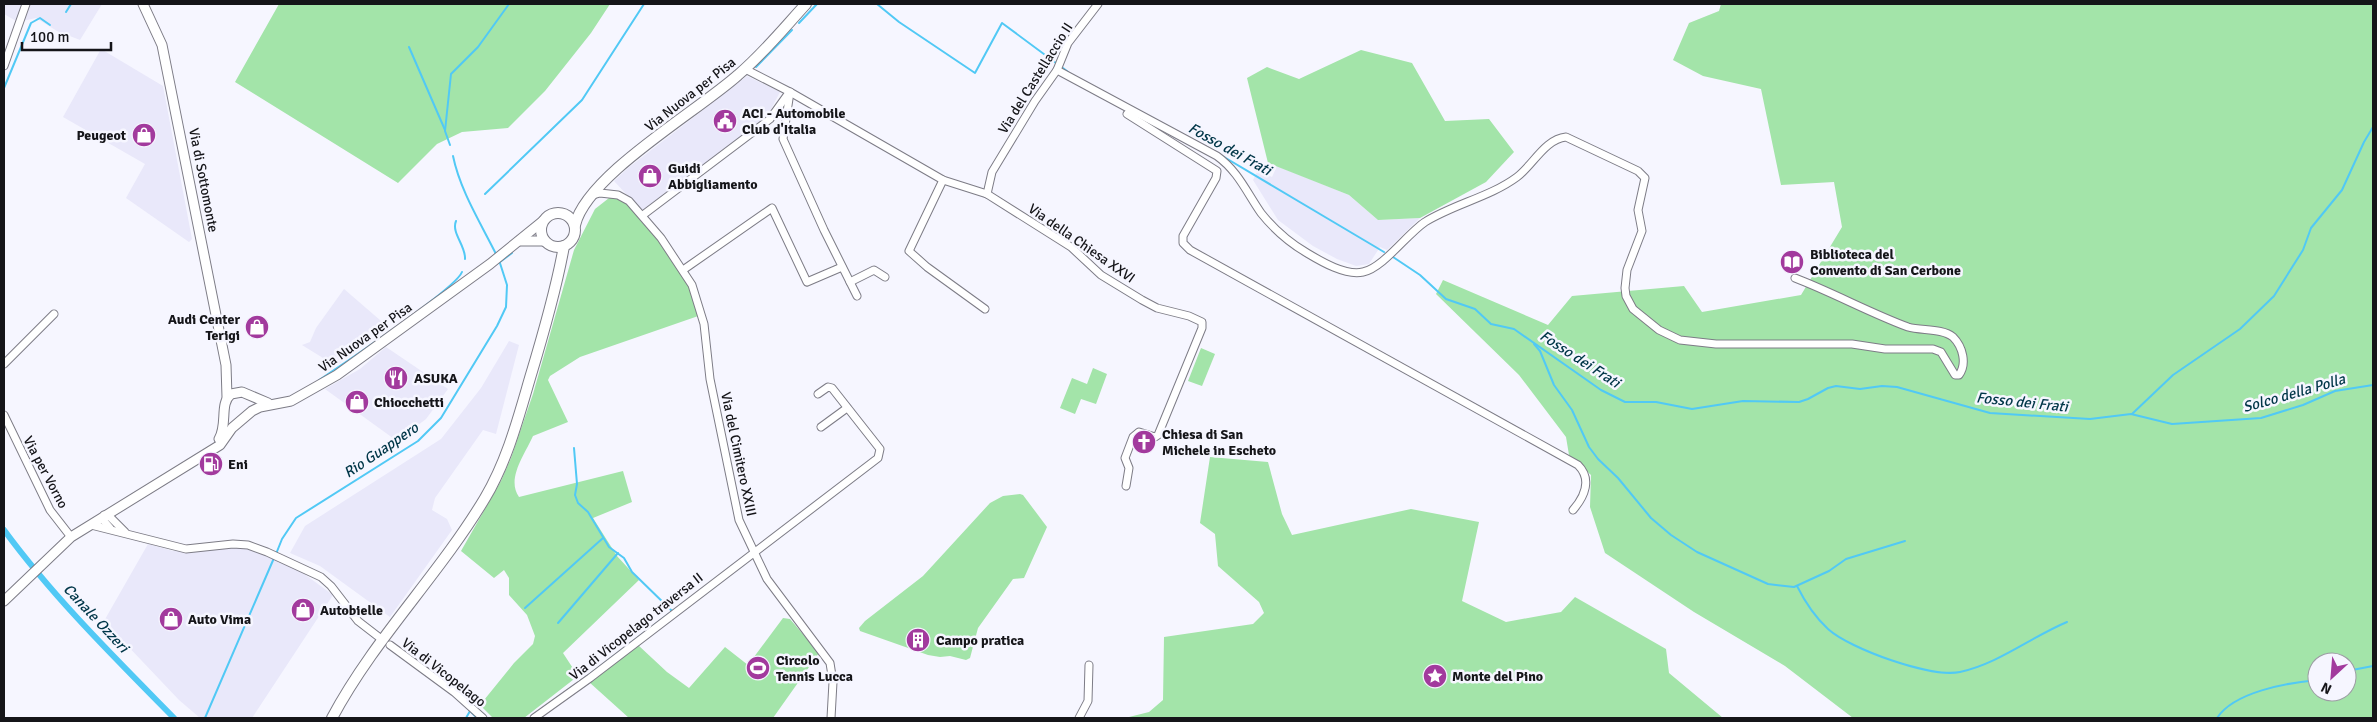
<svg xmlns="http://www.w3.org/2000/svg" width="2377" height="722" viewBox="0 0 2377 722" font-family="Signika,sans-serif">
	<rect width="100%" height="100%" fill="#f6f6ff"/>
	<g fill="#e9e8fa">
		<path d="M4,4H102L80,40L57,31L36,18L18,22L4,14Z"/>
		<path d="M101,49L163,86L192,239L189,242L126,198L145,164L63,117Z"/>
		<path d="M747,76L780,92L767,117L642,211L614,181L628,168Z"/>
		<path d="M1277,166L1349,195L1378,220L1420,218L1387,250L1380,247L1369,264L1356,266L1337,259L1313,246L1278,220L1253,180L1258,170L1272,177Z"/>
		<path d="M344,289L388,327L336,366L302,345L310,342L316,328Z"/>
		<path d="M509,341L519,345L496,434L483,430L435,498L432,510L447,519L452,530L390,617L320,566L290,553L305,526L441,439L481,388Z"/>
		<path d="M386,347L448,389L426,419L397,441L325,389L360,369Z"/>
		<path d="M148,544L173,551L237,547L252,549L296,568L333,595L252,718H200L179,700L104,621Z"/>
	</g>
	<g fill="#a3e4a9" fill-rule="evenodd">
		<path d="M279,4H610L591,33L545,91L508,128L462,132L437,144L398,183L235,82Z"/>
		<path d="M1721,4H2373V718H1853L1785,666L1694,612L1605,553L1590,507L1591,475L1569,455L1566,437L1519,375L1436,294L1443,280L1548,325L1572,296L1684,286L1702,312L1801,295L1842,227L1834,182L1781,185L1761,89L1703,76L1673,60L1689,23L1719,11ZM2317,662H2347V692H2317Z"/>
		<path d="M1361,50L1412,63L1445,121L1489,119L1514,152L1486,182L1420,218L1378,220L1349,195L1268,163L1247,78L1267,67L1299,79Z"/>
		<path d="M609,198H617L626,202C658,236 696,266 704,314L580,357L550,376L548,380L568,422L533,436C525,454 506,479 519,497L623,471L632,502L593,518L617,556L639,580L563,653L578,676L524,718H493L480,705L514,663L533,644L535,636L527,615L509,595V578L504,570L494,578L461,551L501,481L511,458L533,394L574,250L595,209Z"/>
		<path d="M1201,348L1215,354L1202,386L1188,381Z"/>
		<path d="M1093,368L1107,374L1096,404L1081,399L1075,414L1060,408L1072,378L1087,384Z"/>
		<path d="M1210,457L1268,462L1282,514L1292,535L1411,509L1479,522L1462,601L1506,622L1561,612L1575,597L1666,649L1669,673L1723,718H1125L1149,712L1163,700L1164,637L1253,624L1264,613L1259,602L1218,566L1215,534L1200,523Z"/>
		<path d="M1020,494L1023,495L1047,527L1024,578L1013,579L978,628L970,658L966,660L950,656L940,657L928,655L860,631L859,628L865,621L923,576L990,503L1003,496Z"/>
		<path d="M783,618L790,619L819,653L773,718H629L589,682L638,645L667,672L689,688L725,647L748,665Z"/>
	</g>
	<g fill="none" stroke-linecap="round" stroke-linejoin="round">
		<g stroke="#51c9f5" stroke-width="2">
			<path d="M877,4L899,22L975,73L1002,23L1056,63"/>
			<path d="M66,12L71,4"/>
			<path d="M799,23L817,4"/>
			<path d="M409,47L445,130"/>
			<path d="M756,67L792,30"/>
			<path d="M1063,68L1068,72"/>
			<path d="M4,88L31,23L40,18L50,25"/>
			<path d="M450,145L445,131L451,74L478,47L509,4"/>
			<path d="M453,156C460,190 480,222 496,254"/>
			<path d="M1224,157L1384,252"/>
			<path d="M485,194L582,100L644,4"/>
			<path d="M456,221C451,233 466,246 465,259"/>
			<path d="M1393,257L1420,275L1446,299L1475,309L1491,324L1514,329L1601,390L1625,402H1656L1692,409L1743,401L1799,402L1808,399L1828,388L1836,386L1860,389L1882,386L1897,387L1990,413L2090,419L2131,414L2172,424L2261,418L2303,405L2335,391L2373,385"/>
			<path d="M500,262L512,253"/>
			<path d="M1534,344L1540,351L1554,385L1572,410L1589,447L1598,459L1618,478L1651,518L1671,535L1697,552L1768,584L1794,587L1829,571L1846,559L1905,541"/>
			<path d="M318,381C341,365 455,290 462,272"/>
			<path d="M2132,414L2173,375L2240,329L2274,296L2303,250L2311,228L2342,190L2364,142L2373,127"/>
			<path d="M574,448L577,484L575,495L578,503L588,512L609,547L624,558L632,572L672,611"/>
			<path d="M276,554L282,539L296,518L418,441L441,418L497,326L506,307L507,285L499,260"/>
			<path d="M1797,586C1805,602 1815,617 1828,629C1850,649 1931,678 1960,672C1998,664 2031,637 2067,622"/>
			<path d="M525,608L603,538"/>
			<path d="M558,623L618,553"/>
			<path d="M436,666L450,676L475,703"/>
			<path d="M2347,671L2373,666"/>
			<path d="M585,678L674,610"/>
			<path d="M471,712L477,718"/>
			<path d="M205,718L274,558"/>
			<path d="M466,718L470,711"/>
			<path d="M2217,718C2234,692 2286,683 2317,680"/>
		</g>
		<path stroke="#51c9f5" stroke-width="6" d="M4,530C54,598 115,658 174,718"/>
		<g stroke="#7d7c86" stroke-width="9">
			<g id="minor">
				<path d="M4,66L26,4"/>
				<path d="M745,69L790,92L943,180L987,194L1071,247L1101,275L1142,300L1157,308L1189,316L1202,322V328L1158,435L1155,437L1139,432L1133,437L1125,458L1129,468L1126,486"/>
				<path d="M1057,70L1217,156C1238,171 1247,193 1261,213C1273,228 1290,243 1307,253C1322,262 1346,276 1363,272C1383,268 1407,234 1425,222C1454,204 1490,197 1517,177C1533,165 1545,139 1566,137L1638,171L1645,178L1638,210L1642,231L1627,270L1625,288L1626,296L1633,309L1659,330L1680,340L1716,344H1852L1885,349H1933L1941,352L1955,375H1959C1967,364 1963,347 1953,337C1942,328 1921,331 1908,327C1870,313 1834,293 1795,278"/>
				<path d="M790,92L783,139L824,230L857,296"/>
				<path d="M1127,114L1217,171L1216,178L1183,236V243L1190,250L1578,465C1592,479 1585,496 1573,510"/>
				<path d="M943,180L909,251L927,267L985,309"/>
				<path d="M987,194L992,172L1035,101L1057,70L1068,43L1098,4"/>
				<path d="M593,195L600,193L618,195L629,201L661,238L692,285L704,324L710,379L739,520L767,579L830,663L833,682L831,718"/>
				<path d="M643,215L770,119L788,94"/>
				<path d="M683,270L772,208L807,282L842,267"/>
				<path d="M850,282L874,270L885,277"/>
				<path d="M4,364L54,314"/>
				<path d="M4,415L50,510L71,537"/>
				<path d="M821,427L847,408"/>
				<path d="M91,525L186,549L233,544L248,545L267,552L321,577L331,586L358,621L380,638"/>
				<path d="M110,528L104,521V515L110,517L125,532"/>
				<path d="M390,645L454,692L483,718"/>
				<path d="M534,718L590,678L878,458L880,449L832,388L828,387L818,394"/>
				<path d="M1079,718L1088,701L1089,665"/>
			</g>
		</g>
		<g stroke="#7d7c86" stroke-width="11">
			<g id="secondary">
				<path d="M143,4L162,45L226,365L227,397"/>
				<path d="M521,241H545"/>
				<path d="M219,439C228,424 219,404 231,394L242,392L268,403"/>
				<path d="M4,601L71,537L220,445L232,428L252,411L260,407L291,401L337,375L490,264L543,221"/>
			</g>
		</g>
		<g stroke="#7d7c86" stroke-width="12">
			<g id="primary">
				<circle cx="558" cy="230" r="17"/>
				<path d="M575,225C587,175 698,111 738,75C763,54 784,28 806,4"/>
				<path d="M332,718C374,639 439,575 485,498C507,461 518,419 530,378C543,335 556,291 564,246"/>
			</g>
		</g>
		<use href="#minor" stroke="#fff" stroke-width="7"/>
		<use href="#secondary" stroke="#fff" stroke-width="9"/>
		<use href="#primary" stroke="#fff" stroke-width="10"/>
	</g>
	<defs>
		<g id="civic-disc" transform="scale(1.25)"><circle r="9.5" fill="#a23a9d" stroke="#f6f6ff"/><path d="M-.6-6.5H3V-4.5H.6V-3L4-1V1h2V6H-6V1h2V-1L-.6-3ZM-1.2 2.5V6h2.4V2.5Z" fill="#fff"/></g>
		<g id="shop-disc" transform="scale(1.25)"><circle r="9.5" fill="#a23a9d" stroke="#f6f6ff"/><path d="M-5-2.5h2.3a2.7 3.5 0 0 1 5.4 0H5L5.5 6h-11ZM-1.5-2.5h3a1.5 2.3 0 0 0-3 0Z" fill="#fff"/></g>
		<g id="library-disc" transform="scale(1.25)"><circle r="9.5" fill="#a23a9d" stroke="#f6f6ff"/><path d="M-6-4Q-3-5.5-.7-3.5V5Q-3 3-6 4ZM6-4Q3-5.5 .7-3.5V5Q3 3 6 4Z" fill="#fff"/></g>
		<g id="restaurant-disc" transform="scale(1.25)"><circle r="9.5" fill="#a23a9d" stroke="#f6f6ff"/><path d="M-5-6h1v4h1v-4h1v4h1v-4h1v5L-1.5 .5V6h-2V.5L-5-1ZM5-6V6H3V1.5H1.5Q1.5-4 5-6Z" fill="#fff"/></g>
		<g id="church-disc" transform="scale(1.25)"><circle r="9.5" fill="#a23a9d" stroke="#f6f6ff"/><path d="M-1.2-6h2.4v3.5h3.3v2.4h-3.3V6h-2.4V-.1h-3.3v-2.4h3.3Z" fill="#fff"/></g>
		<g id="fuel-disc" transform="scale(1.25)"><circle r="9.5" fill="#a23a9d" stroke="#f6f6ff"/><path d="M-5.5-6h7V0h2V4h1.3V-2.5L3-4.5l.8-.8L6-3V5H2.5V1h-1V6h-7ZM-4.2-4.7v3.2H.2V-4.7Z" fill="#fff"/></g>
		<g id="building-disc" transform="scale(1.25)"><circle r="9.5" fill="#a23a9d" stroke="#f6f6ff"/><path d="M-4-6H4V6H1V3H-1V6H-4ZM-2.5-4.3h1.7v1.8h-1.7ZM.8-4.3h1.7v1.8H.8ZM-2.5-1h1.7V.8h-1.7ZM.8-1h1.7V.8H.8Z" fill="#fff"/></g>
		<g id="stadium-disc" transform="scale(1.25)"><circle r="9.5" fill="#a23a9d" stroke="#f6f6ff"/><path d="M0-5a6.5 5 0 1 0 0 10a6.5 5 0 1 0 0-10ZM-3.5-1.8h7v3.6h-7Z" fill="#fff"/></g>
		<g id="sight-disc" transform="scale(1.25)"><circle r="9.5" fill="#a23a9d" stroke="#f6f6ff"/><path d="M0-6L1.8-2.2L6-1.7L2.9 1.2L3.7 5.4L0 3.3L-3.7 5.4L-2.9 1.2L-6-1.7L-1.8-2.2Z" fill="#fff"/></g>
	</defs>
	<g fill-rule="evenodd">
		<use href="#civic-disc" x="725" y="121"/>
		<use href="#shop-disc" x="144" y="135"/>
		<use href="#shop-disc" x="650" y="176"/>
		<use href="#library-disc" x="1792" y="262"/>
		<use href="#shop-disc" x="257" y="327"/>
		<use href="#restaurant-disc" x="396" y="378"/>
		<use href="#shop-disc" x="357" y="402"/>
		<use href="#church-disc" x="1144" y="442"/>
		<use href="#fuel-disc" x="211" y="464"/>
		<use href="#shop-disc" x="303" y="610"/>
		<use href="#shop-disc" x="171" y="619"/>
		<use href="#building-disc" x="918" y="640"/>
		<use href="#stadium-disc" x="758" y="668"/>
		<use href="#sight-disc" x="1435" y="676"/>
	</g>
	<g text-anchor="middle" stroke-width="5" stroke-linejoin="round" paint-order="stroke">
		<g font-size="14" fill="#151519" stroke="#f6f6ff">
			<text transform="translate(1035 78) rotate(-58)" y="5">Via del Castellaccio II</text>
			<text transform="translate(690 94) rotate(-38)" y="5">Via Nuova per Pisa</text>
			<text transform="translate(204 180) rotate(79)" y="5">Via di Sottomonte</text>
			<text transform="translate(1082 243) rotate(35)" y="5">Via della Chiesa XXVI</text>
			<text transform="translate(365 337) rotate(-35)" y="5">Via Nuova per Pisa</text>
			<text transform="translate(739 454) rotate(78)" y="5">Via del Cimitero XXIII</text>
			<text transform="translate(46 472) rotate(62)" y="5">Via per Vorno</text>
			<text transform="translate(636 626) rotate(-38)" y="5">Via di Vicopelago traversa II</text>
			<text transform="translate(444 672) rotate(38)" y="5">Via di Vicopelago</text>
		</g>
		<g font-size="14" font-weight="bold" fill="#151519" stroke="#f6f6ff" text-anchor="start">
			<text x="742" y="118">ACI - Automobile<tspan x="742" dy="16">Club d'Italia</tspan></text>
			<text x="126" y="140" text-anchor="end">Peugeot</text>
			<text x="668" y="173">Guidi<tspan x="668" dy="16">Abbigliamento</tspan></text>
			<text x="1810" y="259">Biblioteca del<tspan x="1810" dy="16">Convento di San Cerbone</tspan></text>
			<text x="240" y="324" text-anchor="end">Audi Center<tspan x="240" dy="16">Terigi</tspan></text>
			<text x="414" y="383">ASUKA</text>
			<text x="374" y="407">Chiocchetti</text>
			<text x="1162" y="439">Chiesa di San<tspan x="1162" dy="16">Michele in Escheto</tspan></text>
			<text x="228" y="469">Eni</text>
			<text x="320" y="615">Autobielle</text>
			<text x="188" y="624">Auto Vima</text>
			<text x="936" y="645">Campo pratica</text>
			<text x="776" y="665">Circolo<tspan x="776" dy="16">Tennis Lucca</tspan></text>
			<text x="1452" y="681">Monte del Pino</text>
		</g>
		<g font-size="15" font-style="italic" fill="#003648" stroke="#f6f6ff">
			<text transform="translate(1230 149) rotate(29)" y="5">Fosso dei Frati</text>
			<text transform="translate(1580 359) rotate(33)" y="5">Fosso dei Frati</text>
			<text transform="translate(2294 393) rotate(-16)" y="5">Solco della Polla</text>
			<text transform="translate(2022 402) rotate(6)" y="5">Fosso dei Frati</text>
			<text transform="translate(381 450) rotate(-34)" y="5">Rio Guappero</text>
			<text transform="translate(96 618) rotate(47)" y="5">Canale Ozzeri</text>
		</g>
	</g>
	<rect width="2377" height="722" fill="none" stroke="#151519" stroke-width="10"/>
	<g transform="translate(2332 677) rotate(206)"><circle r="24" fill="#f6f6ff" stroke="#9c9ca3"/>
	<path d="M0-4L9 19L0 12L-9 19Z" fill="#a23a9d"/>
	<text y="-8" font-size="14" font-weight="bold" text-anchor="middle" fill="#151519">N</text>
	</g>
	<path d="M22 42v8h89v-8" fill="none" stroke="#151519" stroke-width="2.5"/>
	<text x="30" y="42" font-size="15" fill="#151519" stroke="#f6f6ff" stroke-width="4" paint-order="stroke">100 m</text>
</svg>
